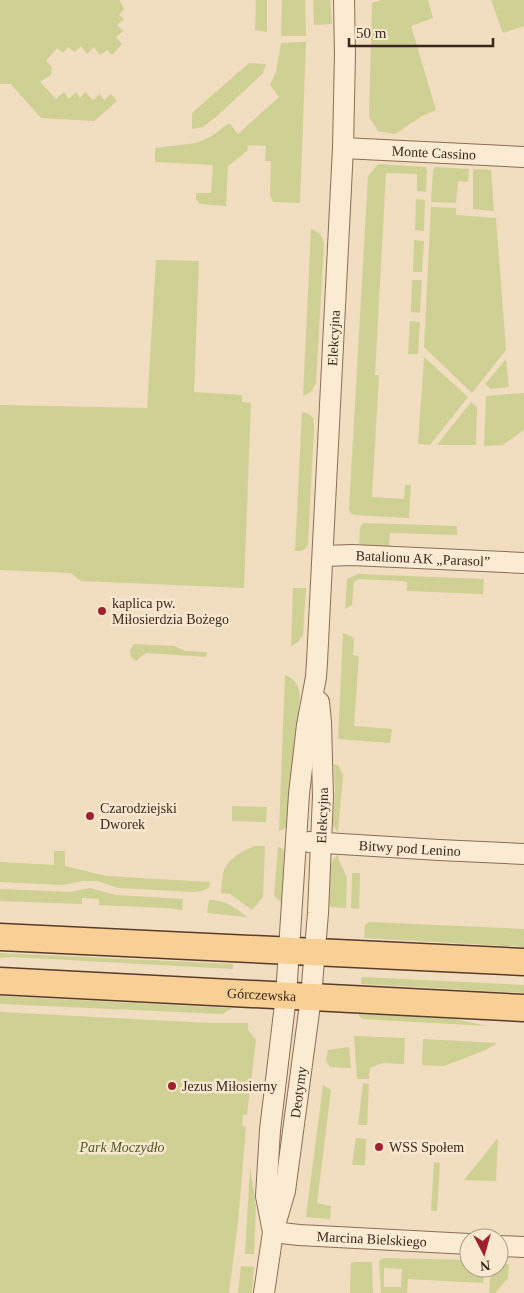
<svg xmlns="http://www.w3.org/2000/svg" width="524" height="1293" viewBox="0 0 524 1293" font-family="Georgia,serif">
	<rect width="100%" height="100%" fill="#f1ddbf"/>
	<g fill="#cfd093" fill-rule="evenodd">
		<path d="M0,0H121L120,1L124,9L119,15L124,19L117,25L123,31L116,37L122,44L112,55L107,50L100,55L94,47L87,54L81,46L75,52L68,47L63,53L57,48L46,61L52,67L51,75L40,82L56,99L64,92L69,99L76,92L80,98L85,92L93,100L100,94L104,100L111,94L117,101L94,121L41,118L11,84H0Z"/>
		<path d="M256,0H267V32L255,30Z"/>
		<path d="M282,0H305L306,36H281Z"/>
		<path d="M313,0H330L332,24L314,25Z"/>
		<path d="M381,0H428L433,18L411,26L436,110L422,116L395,134L378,131L369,117L372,3Z"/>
		<path d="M491,0H524V26L503,33Z"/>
		<path d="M306,42L300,203L273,202L270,195L271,161H265L266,146L248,145L247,151L228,166L226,206L200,204L196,199V193H211L213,165L155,162V148L196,143L212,136L229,123L238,134L279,97L270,85L276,72L281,43Z"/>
		<path d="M249,63L266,64L263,73L259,77L217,116L203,127L192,129V113Z"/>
		<path d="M378,164L426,167L427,171L426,192L417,191V174L386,173L375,375H379L372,497L404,499L405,485H411L409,518L355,515L350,513L349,509L368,176Z"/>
		<path d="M435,167L469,169L468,182L458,181L456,203L431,202L433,171Z"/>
		<path d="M473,169L491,170L494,211L473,209Z"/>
		<path d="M416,199L425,200L424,231L415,230Z"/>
		<path d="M431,207L456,208V215L496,218L506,350L472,393L424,347Z"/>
		<path d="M311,229C318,231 323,236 324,244L316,383L311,392L303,396Z"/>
		<path d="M414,240L424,241L422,272H413Z"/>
		<path d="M156,260L199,261L194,392L242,395V402L251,403L244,588L81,581L71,573L0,570V405L147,408Z"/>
		<path d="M412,280H422L420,313L411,312Z"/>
		<path d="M410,321L420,322L418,354H408Z"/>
		<path d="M424,357L468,397L430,445L418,444Z"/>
		<path d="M506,359L509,387L491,389L485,384Z"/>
		<path d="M524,393V430L503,445L484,446L486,396Z"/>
		<path d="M471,402L477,407L476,445H437Z"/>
		<path d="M302,412L309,414L313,418L314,428L308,544L306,548L301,551H295Z"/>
		<path d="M363,523L457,526V535L390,533L389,548L359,547L360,528Z"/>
		<path d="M358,574L484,579L483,594L407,591V582L402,581L359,579L354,582L352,605L345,609L347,579Z"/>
		<path d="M293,588H306L303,635L298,642L291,646Z"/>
		<path d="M343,633L354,638L353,655L359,656L354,726L392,729L390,743L338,739Z"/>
		<path d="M134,644L174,646L185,651L207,652L206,657L146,653L136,661L131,657L130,650Z"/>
		<path d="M285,675C295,679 299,686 300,696L286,825L285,828L279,831Z"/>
		<path d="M334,765H338L343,775L338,832L333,826V820L335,791Z"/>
		<path d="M232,806L267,807L266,822L232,821Z"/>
		<path d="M255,846H265L263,897L252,910L230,894L221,893C222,885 222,874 225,868C231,857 244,850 255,846Z"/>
		<path d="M278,847L281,848L284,851L282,898H281V902L274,896Z"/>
		<path d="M54,851H65V866L106,876L210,882L209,888L201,891L194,892L118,888L97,881H83L62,885L0,882V862L54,865Z"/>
		<path d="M338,855L339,860L347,878L346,908L331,907L329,905L331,864L334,858Z"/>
		<path d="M352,873H360L359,909L351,908Z"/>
		<path d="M90,888L116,895L183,899L182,910L168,908L99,905V899L82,898V904L0,901V889L70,892Z"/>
		<path d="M209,900C226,900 234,907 247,917L207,913Z"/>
		<path d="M369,922L524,929V947L364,938L365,925Z"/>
		<path d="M0,953L233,964V969L13,957L0,958Z"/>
		<path d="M362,977L524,985V993L361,984Z"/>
		<path d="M0,996L232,1008L223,1014L0,1004Z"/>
		<path d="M0,1012L208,1023H248V1030L256,1040L247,1115H243L242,1126L246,1127L238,1222L229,1293H0Z"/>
		<path d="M359,1014L455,1019L487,1026L363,1019L359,1016Z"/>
		<path d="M354,1036L405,1038L404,1064L382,1063L370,1068L369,1079H357Z"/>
		<path d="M423,1039L497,1043L486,1050L444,1066L422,1065Z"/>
		<path d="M349,1047L351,1068L330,1067L326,1060L328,1050Z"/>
		<path d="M363,1083L369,1084L367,1125H358Z"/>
		<path d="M323,1085L331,1090L317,1203L331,1206L330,1219L306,1217Z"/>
		<path d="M356,1138L366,1139L365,1165H352Z"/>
		<path d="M498,1138L496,1181L464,1180Z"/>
		<path d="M434,1162L440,1163L437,1211H431Z"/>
		<path d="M250,1168L256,1206L254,1254H245Z"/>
		<path d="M384,1258L469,1260V1268H484L483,1283L408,1279L407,1293H381L379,1261ZM384,1268L402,1269L401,1287H384Z"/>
		<path d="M356,1262H372L373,1293H350L351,1263Z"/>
		<path d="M499,1264H509L508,1278L495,1293H489L491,1268H499Z"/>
		<path d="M241,1266L254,1267L252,1293H238Z"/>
	</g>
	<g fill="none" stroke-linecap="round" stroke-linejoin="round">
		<g stroke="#8b6d56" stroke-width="22">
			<g id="minor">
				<path id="s1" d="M343,148L524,157"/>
				<path id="s2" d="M323,556L352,555L524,563"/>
				<path id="s3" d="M309,842L439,850L524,854"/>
				<path id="s4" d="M273,1232L266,1196L270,1130L286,996L299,794L307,725L316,677L317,662L343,148L345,54L344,0"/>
				<path id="s5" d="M273,1232L299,1235L469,1244"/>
				<path d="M499,1246L524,1247"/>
				<path id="s6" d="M264,1293L273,1232L285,1191L311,997L318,913L323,796L321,722L319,702"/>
			</g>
		</g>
		<g stroke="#593c2b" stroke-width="29">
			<g id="major">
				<path d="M0,937L524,962"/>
				<path id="s7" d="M0,981L524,1008"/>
			</g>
		</g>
		<use href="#minor" stroke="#fbebd3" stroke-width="20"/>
		<use href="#major" stroke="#f8cf94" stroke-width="26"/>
	</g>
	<g fill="#9f212f" stroke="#f8e8d0" stroke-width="2">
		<circle cx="102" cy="611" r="5"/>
		<circle cx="90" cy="816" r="5"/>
		<circle cx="172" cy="1086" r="5"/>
		<circle cx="379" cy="1147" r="5"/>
	</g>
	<g text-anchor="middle" stroke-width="5" stroke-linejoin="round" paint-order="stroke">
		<g font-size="14" fill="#3a271c" stroke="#f8e8d0">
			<text dy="5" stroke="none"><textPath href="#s1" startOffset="91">Monte Cassino</textPath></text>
			<text dy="5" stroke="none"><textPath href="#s4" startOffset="898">Elekcyjna</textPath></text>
			<text dy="5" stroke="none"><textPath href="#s2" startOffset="100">Batalionu AK „Parasol”</textPath></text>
			<text dy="5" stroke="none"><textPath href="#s6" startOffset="482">Elekcyjna</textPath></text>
			<text dy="5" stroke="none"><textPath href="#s3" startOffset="101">Bitwy pod Lenino</textPath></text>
			<text dy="5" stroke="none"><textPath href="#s7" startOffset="262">Górczewska</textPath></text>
			<text dy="5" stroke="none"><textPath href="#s6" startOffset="204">Deotymy</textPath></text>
			<text dy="5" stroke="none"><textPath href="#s5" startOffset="99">Marcina Bielskiego</textPath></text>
		</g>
		<g font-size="14" fill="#3a271c" stroke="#f8e8d0" text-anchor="start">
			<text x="112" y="608">kaplica pw.<tspan x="112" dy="16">Miłosierdzia Bożego</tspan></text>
			<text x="100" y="813">Czarodziejski<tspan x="100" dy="16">Dworek</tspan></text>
			<text x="182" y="1091">Jezus Miłosierny</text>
			<text x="389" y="1152">WSS Społem</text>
		</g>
		<g font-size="14" font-style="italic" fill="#4f5821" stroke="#f8e8d0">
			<text x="122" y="1152">Park Moczydło</text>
		</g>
	</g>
	<g transform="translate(484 1253) rotate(174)"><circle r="24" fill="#f8e8d0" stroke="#ac9b88"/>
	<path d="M0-4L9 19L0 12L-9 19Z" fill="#9f212f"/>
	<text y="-8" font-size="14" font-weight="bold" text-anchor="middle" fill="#3a271c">N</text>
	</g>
	<path d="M349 38v8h144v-8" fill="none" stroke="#3a271c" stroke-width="2.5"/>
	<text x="356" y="38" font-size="15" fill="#3a271c" stroke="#f8e8d0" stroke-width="4" paint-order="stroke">50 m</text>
</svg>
